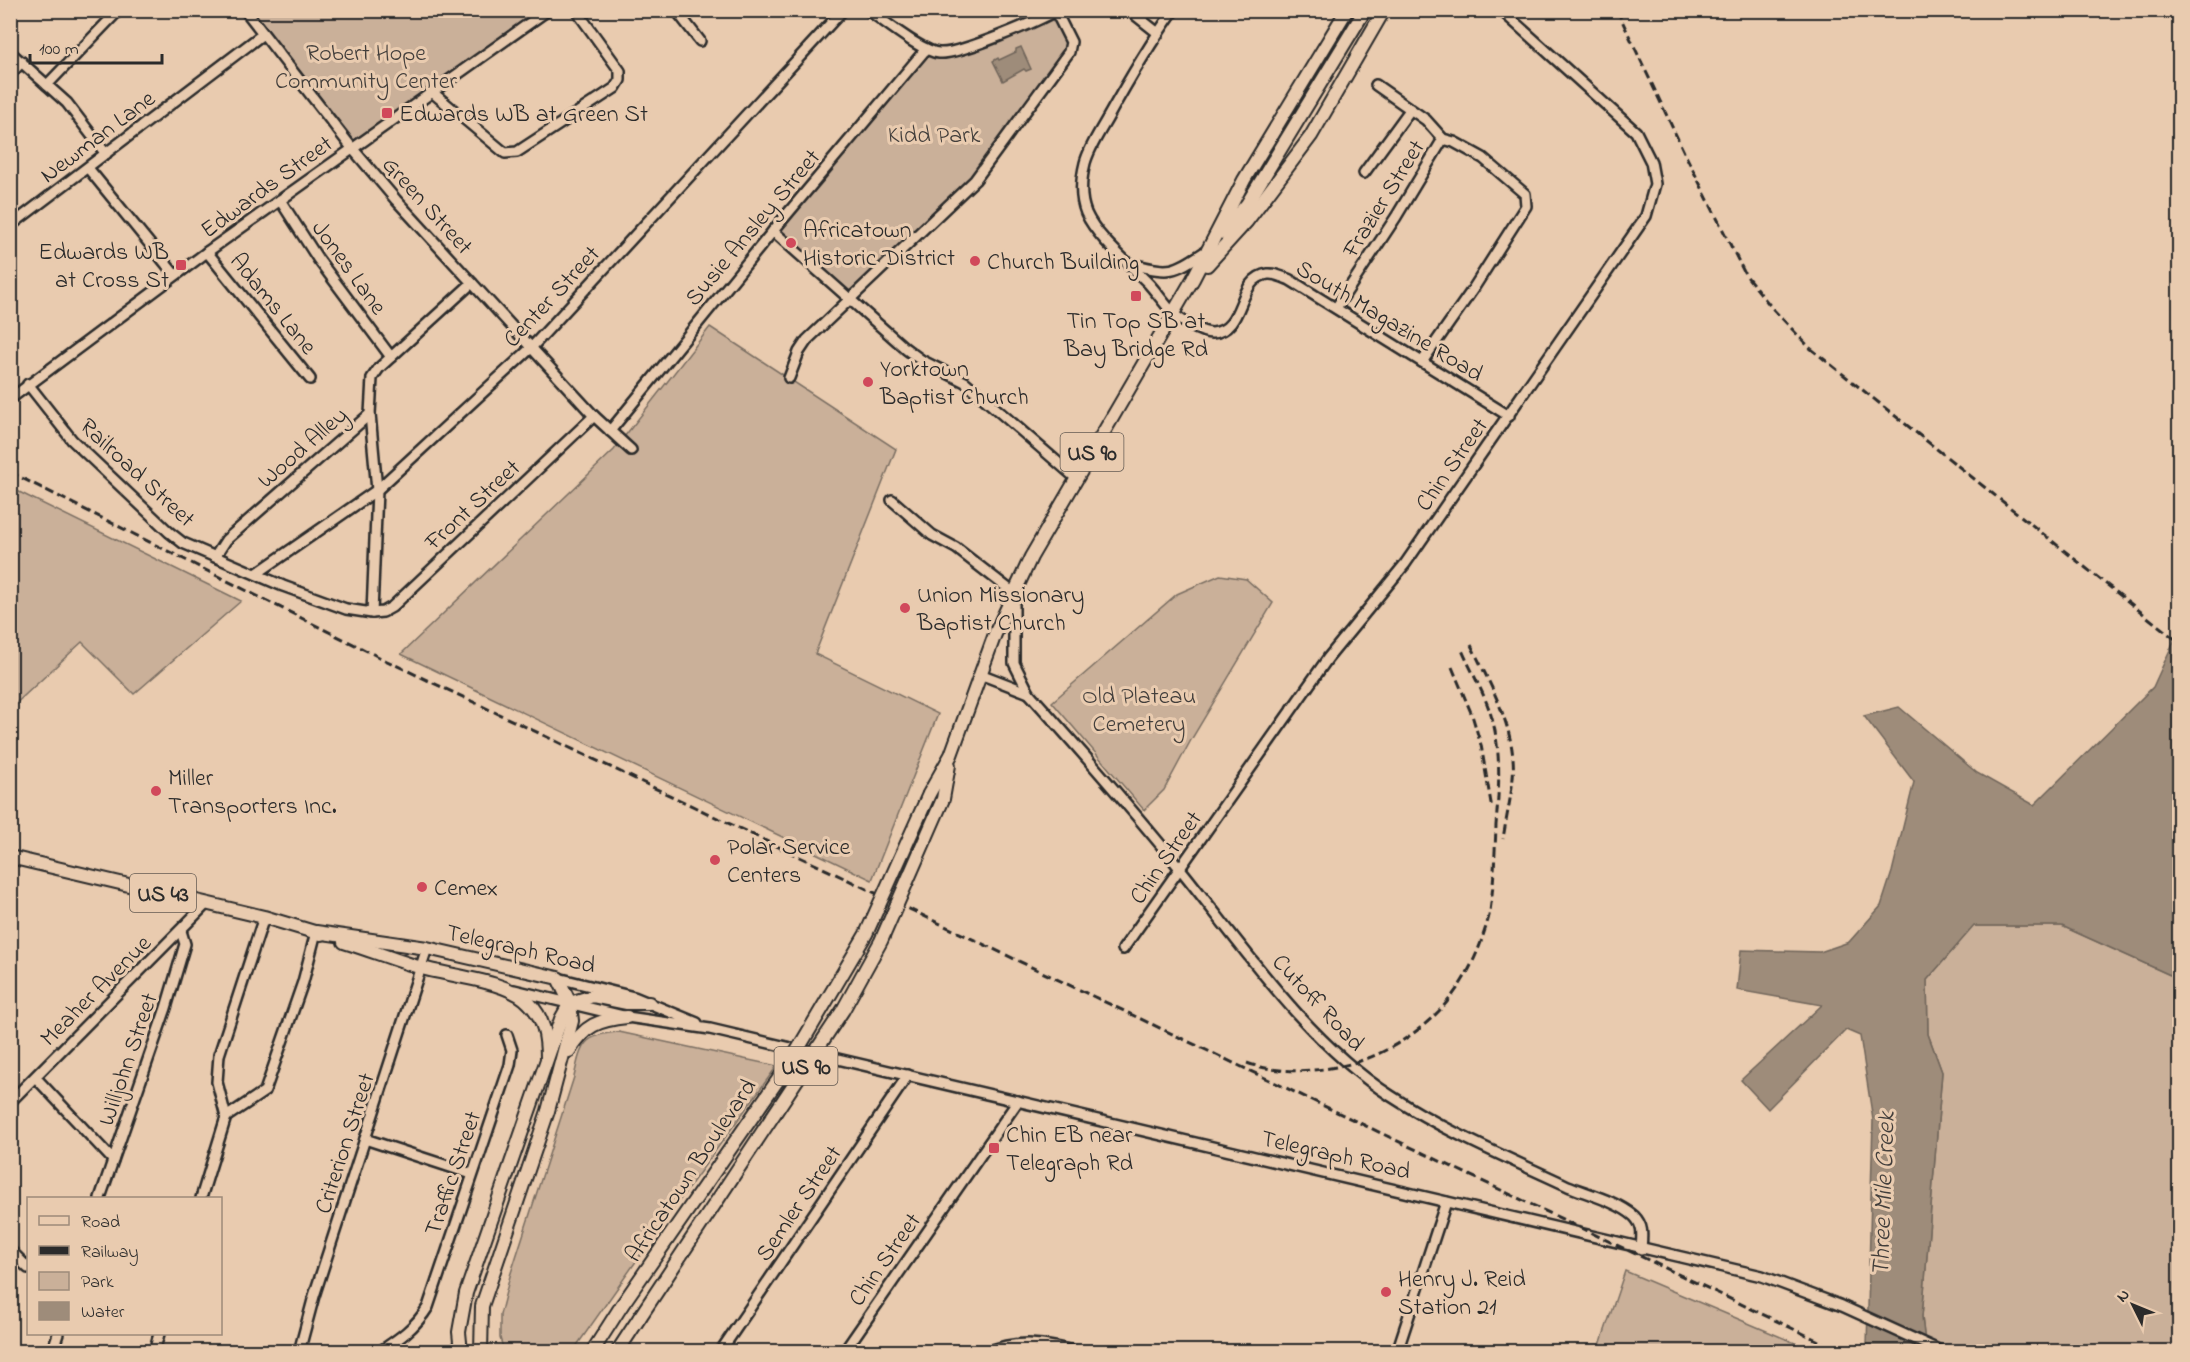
<svg xmlns="http://www.w3.org/2000/svg" width="2190" height="1362" viewBox="0 0 2190 1362" font-family="'Indie Flower',sans-serif">
	<rect width="100%" height="100%" fill="#e9cbaf"/>
	<filter id="ink" filterUnits="userSpaceOnUse"><feTurbulence type="fractalNoise" baseFrequency=".0167" numOctaves="2"/><feDisplacementMap in="SourceGraphic" scale="12" xChannelSelector="R" yChannelSelector="G"/><feConvolveMatrix kernelMatrix="1 2 1 2 8 2 1 2 1" color-interpolation-filters="sRGB"/></filter>
	<g filter="url(#ink)">
		<g fill="#cab099" stroke="#7a6e62" stroke-width="1.5">
			<path d="M253,11H539L354,140Z"/>
			<path d="M1056,12L1071,42L975,180L850,298L773,231L926,49L939,53Z"/>
			<path d="M710,327L896,449L815,654L938,714L872,880L401,654L614,450Z"/>
			<path d="M11,488L241,601L134,694L82,642L11,708Z"/>
			<path d="M1220,575L1246,579L1273,603L1191,740L1164,790L1144,810L1052,702L1177,594Z"/>
			<path d="M1973,926H2062L2179,979V1351L1926,1352L1922,1317L1942,1072L1928,1034L1927,980Z"/>
			<path d="M619,1032L777,1066L663,1223L573,1351H504L500,1338V1315L510,1276L574,1077C581,1046 582,1034 619,1032Z"/>
			<path d="M1625,1271L1814,1351H1598Z"/>
		</g>
		<g fill="#9e8c7a" stroke="#70655a" stroke-width="1.5">
			<path d="M1021,47L1031,69L1026,71L1024,69L1003,81L993,61L998,58L999,60L1016,52V49Z"/>
			<path d="M2179,630V979L2062,926H1974L1927,980L1928,1034L1942,1072L1922,1317L1926,1351H1869L1867,1346L1873,1120L1860,1036L1846,1030L1768,1109L1741,1080L1822,1005L1737,990L1741,950L1820,952L1849,942L1881,906L1892,872L1914,782L1864,716L1899,707L1977,773L2034,805L2153,687Z"/>
		</g>
		<g fill="none" stroke-linecap="round" stroke-linejoin="round">
			<g stroke="#2b2b2b" stroke-width="14">
				<g id="minor">
					<path d="M245,10L352,148L396,200L594,416L631,450"/>
					<path d="M676,10L700,41"/>
					<path d="M868,10C884,21 922,52 939,53C959,55 1038,21 1057,10"/>
					<path d="M1129,10L1158,33"/>
					<path d="M1174,10C1149,45 1128,81 1107,119C1099,133 1089,148 1085,163C1081,179 1080,198 1086,213C1097,238 1130,264 1149,284C1157,293 1164,303 1172,312C1179,320 1201,333 1212,333C1246,331 1236,278 1268,274C1275,273 1283,277 1290,280L1509,416"/>
					<path d="M10,52L67,103L106,154"/>
					<path d="M10,74L22,62"/>
					<path d="M47,85L119,10"/>
					<path d="M1376,85L1426,120L1443,139L1454,142L1483,158L1525,194L1526,206L1473,289L1422,362"/>
					<path d="M432,92L505,153L517,152L615,88L620,80V71L576,10"/>
					<path d="M88,168L175,275"/>
					<path d="M1364,173L1410,110"/>
					<path d="M280,200L318,259L391,357"/>
					<path d="M10,226L263,34"/>
					<path d="M773,231L906,349L921,360L965,382L1077,479"/>
					<path d="M207,252L310,379"/>
					<path d="M1131,264C1171,273 1171,274 1206,251"/>
					<path d="M1336,308L1396,217L1443,139"/>
					<path d="M789,378L799,352L807,340L975,180L1069,52L1071,42L1056,12"/>
					<path d="M28,384L72,440L169,532L183,543L283,586L346,609L372,613L383,612L392,607L594,416"/>
					<path d="M10,399L207,252L548,10"/>
					<path d="M370,414L377,490L372,613"/>
					<path d="M610,431L773,231L926,49"/>
					<path d="M892,500L932,535L956,548L1014,593V663L1029,693C1081,751 1133,810 1182,871C1244,948 1307,1042 1391,1096C1446,1132 1508,1158 1568,1186C1588,1194 1618,1202 1634,1216C1644,1226 1642,1236 1641,1249"/>
					<path d="M215,557L226,540L370,414L372,378L379,368L472,283"/>
					<path d="M256,574L377,490L531,348L843,10"/>
					<path d="M980,674L1029,693"/>
					<path d="M1123,949L1328,658L1405,564L1646,216L1655,184L1651,162L1636,132L1501,10"/>
					<path d="M558,978L634,997L697,1023"/>
					<path d="M514,990L627,1017L710,1029L1762,1276L1842,1306L1943,1352"/>
					<path d="M36,1078L113,1160"/>
					<path d="M10,1102L207,903"/>
					<path d="M226,1117L265,1091L303,982L316,932"/>
					<path d="M226,1117L217,1082L219,1055L264,917"/>
					<path d="M365,1139L472,1174"/>
					<path d="M100,1198L166,1008L185,944L181,931"/>
					<path d="M201,1198L226,1117"/>
					<path d="M10,1250L28,1268"/>
					<path d="M52,1352L58,1334"/>
					<path d="M154,1352L159,1334"/>
					<path d="M299,1352L314,1296L427,948"/>
					<path d="M379,1352C399,1339 415,1328 428,1307L510,1065L512,1050L507,1035"/>
					<path d="M720,1352L908,1075"/>
					<path d="M844,1352L1018,1101"/>
					<path d="M988,1352C1018,1339 1047,1344 1077,1352"/>
					<path d="M1397,1352L1446,1202"/>
				</g>
			</g>
			<g stroke="#2b2b2b" stroke-width="16">
				<g id="major">
					<path d="M1223,233L1247,204L1365,10"/>
					<path d="M1207,265L1247,221L1311,136L1384,10"/>
					<path d="M929,794L951,755L995,634L1031,557L1193,279L1244,180L1347,10"/>
					<path d="M943,799L949,765"/>
					<path d="M10,857L264,917L321,934"/>
					<path d="M316,932L427,948L558,978L570,1003L572,1021L548,1111L482,1306L481,1352"/>
					<path d="M344,942C370,950 395,960 422,968C451,976 509,981 529,1003C544,1018 547,1037 547,1058"/>
					<path d="M569,1051C585,1025 598,1020 627,1017"/>
					<path d="M461,1352L459,1332L466,1293L561,1019L570,1003L593,996L627,1003H649"/>
					<path d="M592,1352L622,1305"/>
					<path d="M617,1352L640,1317"/>
				</g>
			</g>
			<use href="#minor" stroke="#e9cbaf" stroke-width="9"/>
			<use href="#major" stroke="#e9cbaf" stroke-width="12"/>
			<g stroke="#2b2b2b" stroke-width="3" stroke-dasharray="9 4.5" stroke-linecap="butt">
				<path d="M1617,10L1684,152L1745,274L1772,308L1810,348L2180,643"/>
				<path d="M10,472L387,661L1842,1352"/>
				<path d="M1471,645C1491,686 1517,731 1513,778C1511,798 1506,819 1503,839"/>
				<path d="M1452,667L1472,715L1481,745L1492,809"/>
				<path d="M1247,1063C1286,1077 1343,1071 1380,1053C1429,1029 1462,994 1481,942C1484,932 1488,922 1490,911C1494,883 1495,854 1496,825C1499,788 1502,748 1490,712C1483,691 1471,671 1462,650"/>
			</g>
			<g stroke="#2b2b2b" stroke-width="16" stroke-linecap="butt">
				<g id="major-bridge">
					<path d="M622,1305L791,1061L866,934L929,794"/>
					<path d="M640,1317L843,1010L881,941L943,799"/>
				</g>
			</g>
			<use href="#major-bridge" stroke="#e9cbaf" stroke-width="12"/>
		</g>
	</g>
	<g fill="#d1495b" stroke="#e9cbaf" stroke-width="2">
		<rect x="381" y="107" width="12" height="12" rx="3"/>
		<circle cx="791" cy="243" r="6"/>
		<circle cx="975" cy="261" r="6"/>
		<rect x="175" y="259" width="12" height="12" rx="3"/>
		<rect x="1130" y="290" width="12" height="12" rx="3"/>
		<circle cx="868" cy="382" r="6"/>
		<circle cx="905" cy="608" r="6"/>
		<circle cx="156" cy="791" r="6"/>
		<circle cx="715" cy="860" r="6"/>
		<circle cx="422" cy="887" r="6"/>
		<rect x="988" y="1142" width="12" height="12" rx="3"/>
		<circle cx="1386" cy="1292" r="6"/>
	</g>
	<g text-anchor="middle" stroke-width="6" stroke-linejoin="round" paint-order="stroke">
		<g fill="#e9cbaf" stroke="#645b53" stroke-width="1.5">
			<rect x="1060.5" y="433" width="63" height="38" rx="4.5"/>
			<rect x="130" y="874" width="66" height="38" rx="4.5"/>
			<rect x="774.5" y="1047" width="63" height="38" rx="4.5"/>
		</g>
		<g font-size="22" font-weight="bold" fill="#2b2b2b">
			<text x="1092" y="460">US 90</text>
			<text x="163" y="901">US 43</text>
			<text x="806" y="1074">US 90</text>
		</g>
		<g font-size="24" fill="#433f3c" stroke="#e9cbaf">
			<text x="366" y="60">Robert Hope<tspan x="366" dy="28">Community Center</tspan></text>
			<text x="934" y="142">Kidd Park</text>
			<text x="1139" y="703">Old Plateau<tspan x="1139" dy="28">Cemetery</tspan></text>
		</g>
		<g font-size="24" fill="#2b2b2b" stroke="#e9cbaf" text-anchor="start">
			<text x="399" y="121">Edwards WB at Green St</text>
			<text x="803" y="237">Africatown<tspan x="803" dy="28">Historic District</tspan></text>
			<text x="169" y="259" text-anchor="end">Edwards WB<tspan x="169" dy="28">at Cross St</tspan></text>
			<text x="987" y="269">Church Building</text>
			<text x="1136" y="328" text-anchor="middle">Tin Top SB at<tspan x="1136" dy="28">Bay Bridge Rd</tspan></text>
			<text x="880" y="376">Yorktown<tspan x="880" dy="28">Baptist Church</tspan></text>
			<text x="917" y="602">Union Missionary<tspan x="917" dy="28">Baptist Church</tspan></text>
			<text x="168" y="785">Miller<tspan x="168" dy="28">Transporters Inc.</tspan></text>
			<text x="727" y="854">Polar Service<tspan x="727" dy="28">Centers</tspan></text>
			<text x="434" y="895">Cemex</text>
			<text x="1006" y="1142">Chin EB near<tspan x="1006" dy="28">Telegraph Rd</tspan></text>
			<text x="1398" y="1286">Henry J. Reid<tspan x="1398" dy="28">Station 21</tspan></text>
		</g>
		<g font-size="24" fill="#2b2b2b" stroke="#e9cbaf">
			<text transform="translate(97 136) rotate(-37)" y="8">Newman Lane</text>
			<text transform="translate(266 186) rotate(-36)" y="8">Edwards Street</text>
			<text transform="translate(1383 198) rotate(-58)" y="8">Frazier Street</text>
			<text transform="translate(428 205) rotate(48)" y="8">Green Street</text>
			<text transform="translate(752 227) rotate(-50)" y="8">Susie Ansley Street</text>
			<text transform="translate(350 267) rotate(54)" y="8">Jones Lane</text>
			<text transform="translate(551 296) rotate(-47)" y="8">Center Street</text>
			<text transform="translate(274 303) rotate(51)" y="8">Adams Lane</text>
			<text transform="translate(1390 320) rotate(31)" y="8">South Magazine Road</text>
			<text transform="translate(302 447) rotate(-41)" y="8">Wood Alley</text>
			<text transform="translate(1451 464) rotate(-55)" y="8">Chin Street</text>
			<text transform="translate(138 472) rotate(43)" y="8">Railroad Street</text>
			<text transform="translate(472 504) rotate(-43)" y="8">Front Street</text>
			<text transform="translate(1165 857) rotate(-55)" y="8">Chin Street</text>
			<text transform="translate(521 948) rotate(13)" y="8">Telegraph Road</text>
			<text transform="translate(95 990) rotate(-45)" y="8">Meaher Avenue</text>
			<text transform="translate(1319 1002) rotate(47)" y="8">Cutoff Road</text>
			<text transform="translate(127 1059) rotate(-71)" y="8">Willjohn Street</text>
			<text transform="translate(344 1143) rotate(-72)" y="8">Criterion Street</text>
			<text transform="translate(1336 1154) rotate(13)" y="8">Telegraph Road</text>
			<text transform="translate(690 1170) rotate(-56)" y="8">Africatown Boulevard</text>
			<text transform="translate(452 1173) rotate(-71)" y="8">Traffic Street</text>
			<text transform="translate(798 1203) rotate(-56)" y="8">Semler Street</text>
			<text transform="translate(884 1259) rotate(-55)" y="8">Chin Street</text>
		</g>
		<g font-size="26" font-style="italic" fill="#423e3b" stroke="#e9cbaf">
			<text transform="translate(1882 1194) rotate(-88)" y="9">Three Mile Creek</text>
		</g>
	</g>
	<rect width="2190" height="1362" fill="none" stroke="#e9cbaf" stroke-width="36"/>
	<rect x="18" y="18" width="2154" height="1326" fill="none" stroke="#2b2b2b" stroke-width="2" filter="url(#ink)"/>
	<rect x="27" y="1197" width="195" height="138" fill="#e9cbaf" stroke="#9d8b7a" stroke-width="1.5"/>
	<rect x="39" y="1216" width="30" height="9" fill="#e9cbaf" stroke="#9d8b7a" stroke-width="1.5"/>
	<text x="81" y="1227" font-size="18" fill="#2b2b2b">Road</text>
	<rect x="39" y="1246" width="30" height="9" fill="#2b2b2b" stroke="#9d8b7a" stroke-width="1.5"/>
	<text x="81" y="1257" font-size="18" fill="#2b2b2b">Railway</text>
	<rect x="39" y="1272" width="30" height="18" fill="#cab099" stroke="#9d8b7a" stroke-width="1.5"/>
	<text x="81" y="1287" font-size="18" fill="#2b2b2b">Park</text>
	<rect x="39" y="1302" width="30" height="18" fill="#9e8c7a" stroke="#9d8b7a" stroke-width="1.5"/>
	<text x="81" y="1317" font-size="18" fill="#2b2b2b">Water</text>
	<g transform="translate(2133 1305) rotate(313)" stroke="#e9cbaf" stroke-width="4.5" paint-order="stroke">
	<path d="M0-4.5L10 22L0 15L-10 22Z" fill="#2b2b2b"/>
	<text y="-9" font-size="16" font-weight="bold" text-anchor="middle" fill="#2b2b2b">N</text>
	</g>
	<path d="M30 54v9h132v-9" fill="none" stroke="#2b2b2b" stroke-width="3"/>
	<text x="39" y="54" font-size="18" fill="#2b2b2b" stroke="#e9cbaf" stroke-width="4.5" paint-order="stroke">100 m</text>
</svg>
